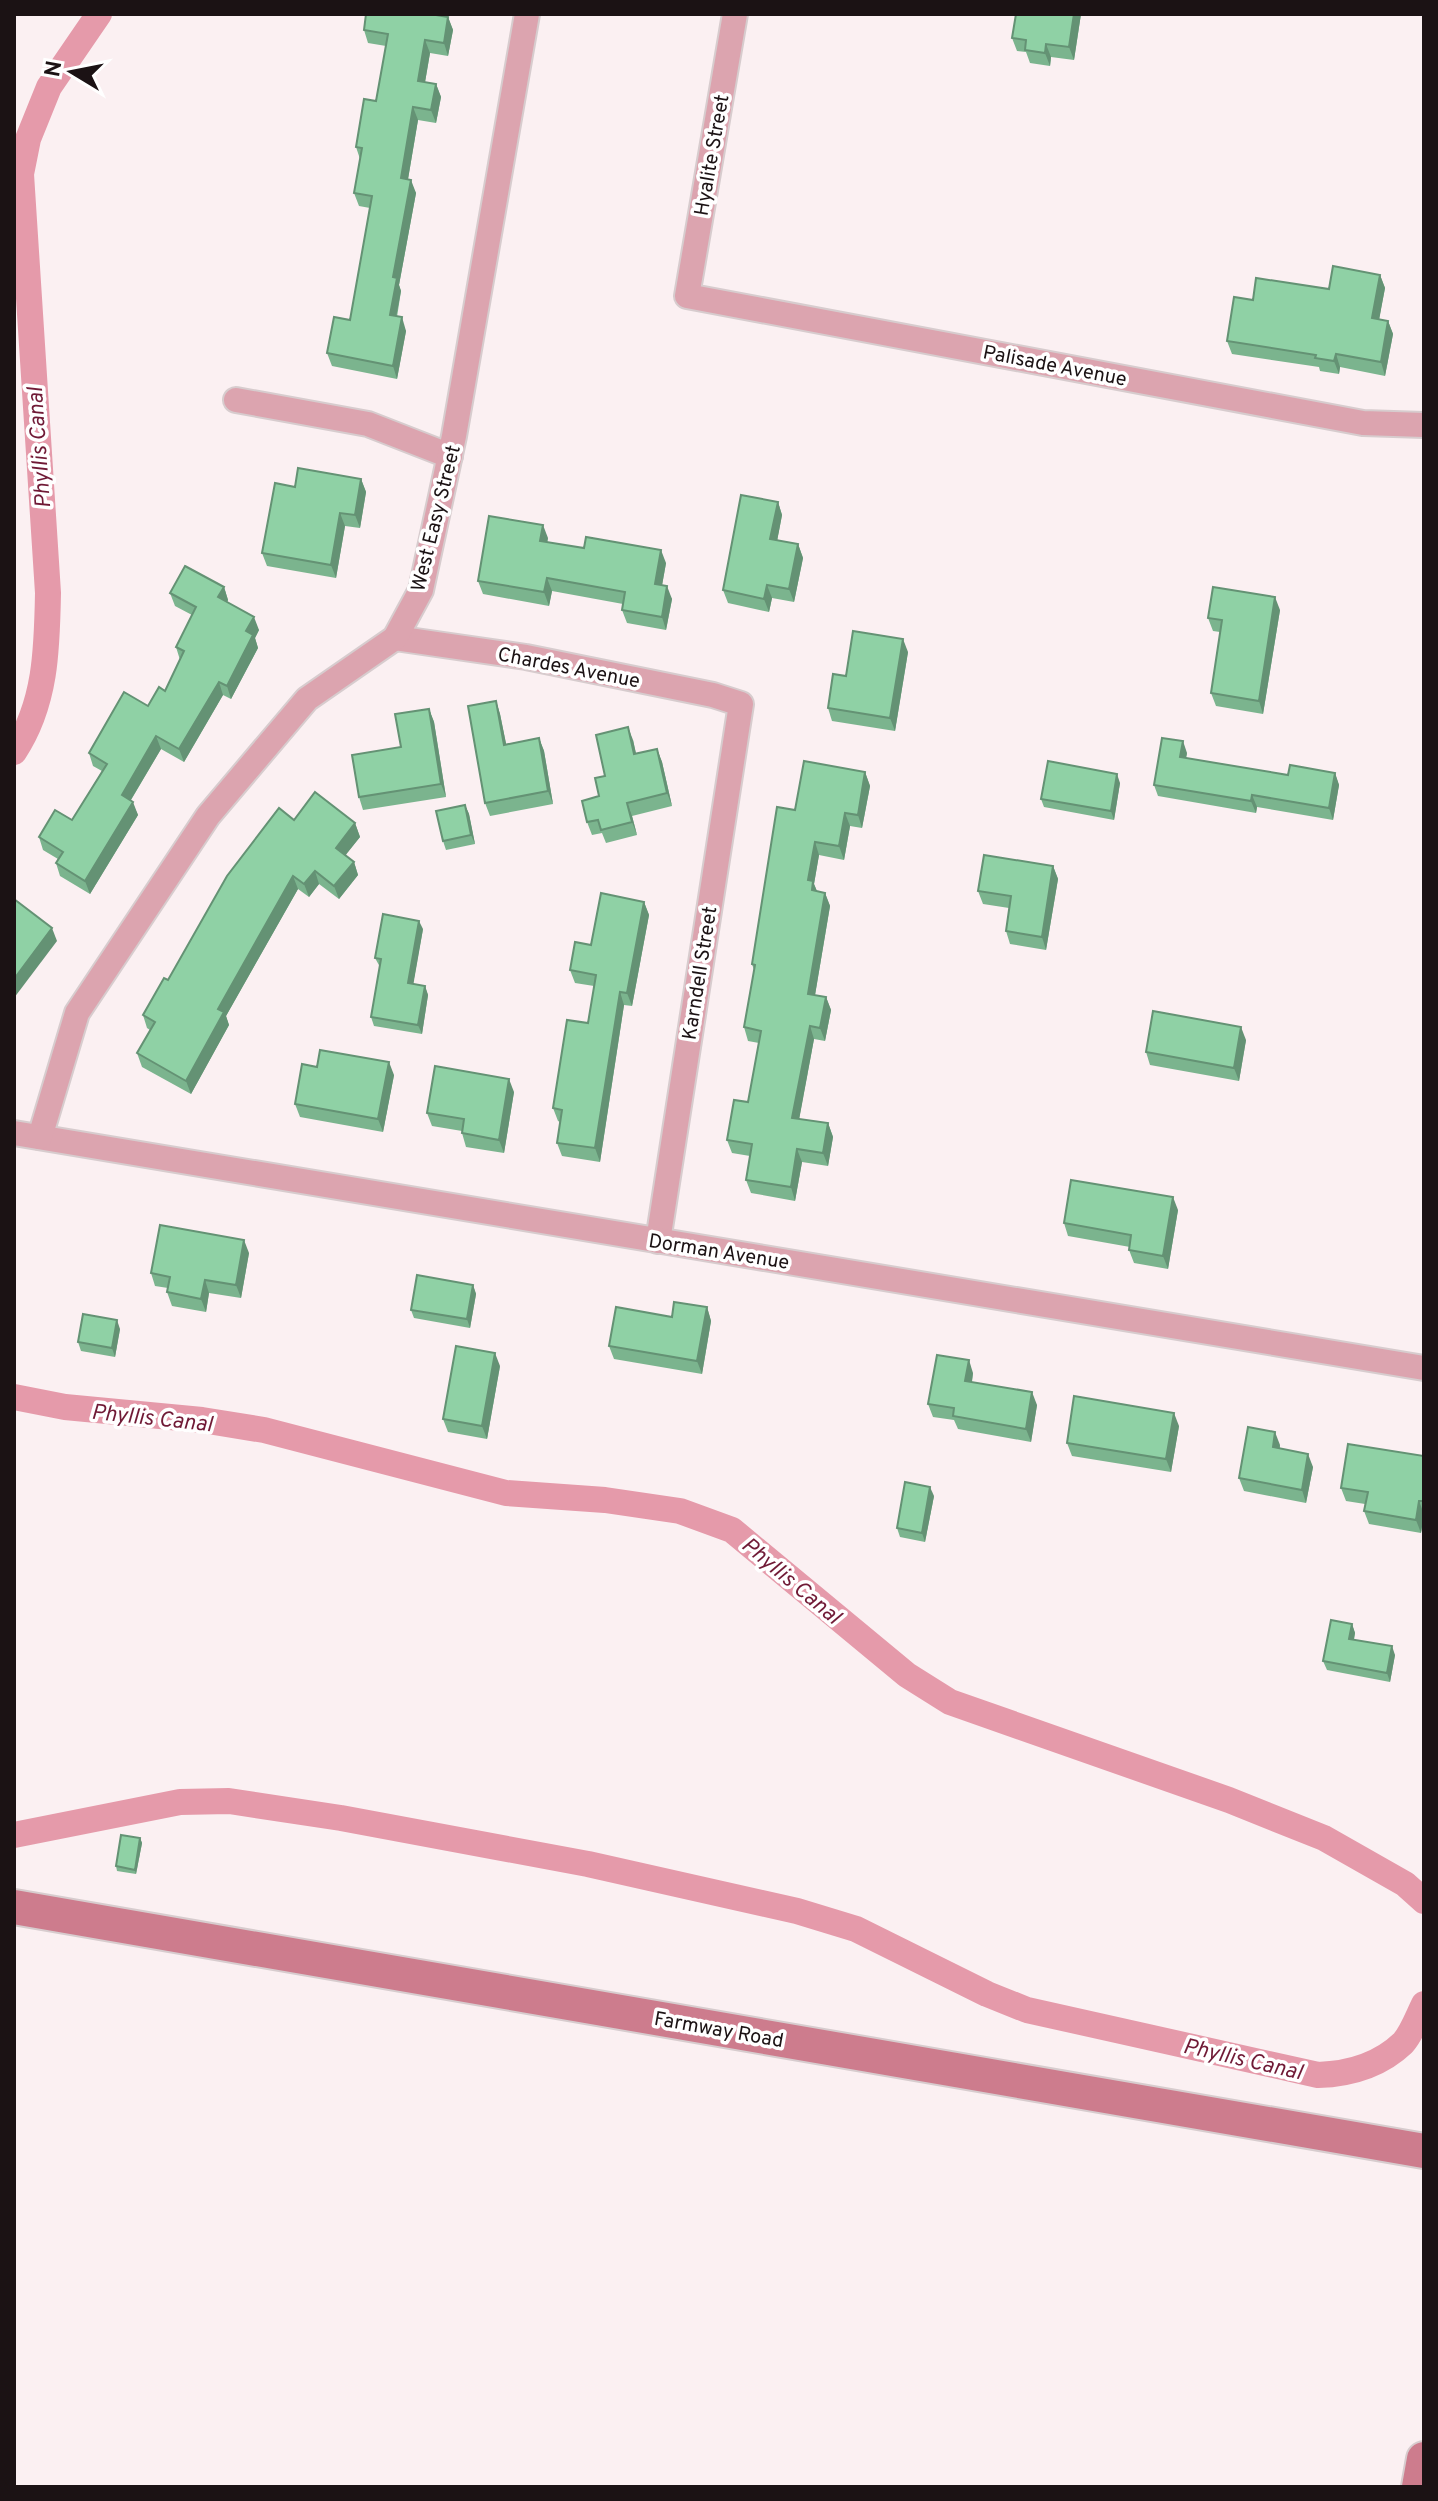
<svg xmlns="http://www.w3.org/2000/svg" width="1438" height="2501" viewBox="0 0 1438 2501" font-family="Overpass,sans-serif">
	<rect width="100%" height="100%" fill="#fbf0f2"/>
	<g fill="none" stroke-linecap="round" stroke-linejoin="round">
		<g stroke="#e59aaa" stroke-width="26">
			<path d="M14,752C46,704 47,649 48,593L21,174L28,139L49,87L99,14"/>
			<path d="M14,1397L65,1407L202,1420L264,1430L506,1493L605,1500L680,1511L732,1530L907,1675L950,1702L1229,1800L1324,1838L1405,1884L1424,1901"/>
			<path d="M14,1835L180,1802L229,1801L341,1818L588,1864L797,1911L856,1929L987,1994L1027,2010L1318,2075C1350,2074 1379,2066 1403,2043C1412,2033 1418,2016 1424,2004"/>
		</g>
		<g stroke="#d7ccce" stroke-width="28">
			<g id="street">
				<path d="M735,14L687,296L1363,423L1424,425"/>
				<path d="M236,400L368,424L450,456"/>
				<path d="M395,638L526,657L713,695L741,704L658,1241"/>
				<path d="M14,1133L1424,1368"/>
				<path d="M40,1137L77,1013L208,816L307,699L395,638L421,590L454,436L527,14"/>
			</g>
		</g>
		<g stroke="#d7ccce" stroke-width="38">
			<g id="secondary">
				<path d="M14,1907L1424,2151"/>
				<path d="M1419,2487L1424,2459"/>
			</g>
		</g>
		<use href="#street" stroke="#dca4af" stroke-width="24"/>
		<use href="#secondary" stroke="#cd7c8d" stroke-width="34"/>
	</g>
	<g fill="#7bb48e">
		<path d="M1081,14L1074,60L1051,57L1050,66L1030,63L1026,52L1017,51L1012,38Z"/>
		<path d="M448,17L453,30L448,56L430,53L425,82L436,84L441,97L436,123L418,120L408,179L416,193L399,285L401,291L397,317L406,331L397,379L332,366L327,353L350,320L370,208L359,206L354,193L360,159L356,147L376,101L386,46L368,43L364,30Z"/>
		<path d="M1380,275L1385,288L1379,319L1388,321L1393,334L1385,376L1340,367L1339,374L1320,371L1319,367L1232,354L1227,341L1253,300L1329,289Z"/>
		<path d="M361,479L366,492L360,528L345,526L336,578L267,566L262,553L295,487Z"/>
		<path d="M778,502L782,515L777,541L798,544L803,558L794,602L772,598L769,612L728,603L723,590Z"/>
		<path d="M548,538L547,542L666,563L662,585L672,599L666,630L627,623L622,610L623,604L552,591L549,606L483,594L478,581Z"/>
		<path d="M224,587L228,600L227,602L259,630L255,638L258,648L231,699L223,695L184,762L161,749L131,800L138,815L90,894L60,876L56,863L58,859L43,850L39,837L72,820L102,771L93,766L89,753L148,706L165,691L180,660L176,647L192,615L175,606L170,593Z"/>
		<path d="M1280,610L1263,714L1216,706L1211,693L1220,632L1213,631L1208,618Z"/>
		<path d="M908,652L895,731L832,721L828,708L846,676Z"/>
		<path d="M496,701L500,714L506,744L539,738L544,751L553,804L490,816L485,803Z"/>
		<path d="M429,709L434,722L446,797L363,810L359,797L401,747Z"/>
		<path d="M633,740L636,754L657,749L662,762L672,806L632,816L637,835L606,843L602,833L592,835L587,822L599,796L605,776Z"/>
		<path d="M1187,753L1186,758L1288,775L1335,773L1339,785L1333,820L1257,807L1256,813L1158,796L1154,785Z"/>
		<path d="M865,772L870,786L862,828L850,826L844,860L819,855L814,884L817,891L825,893L830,906L815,995L826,997L831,1010L825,1041L814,1039L799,1119L828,1123L833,1137L828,1166L802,1162L795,1201L751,1193L746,1180L750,1156L732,1153L727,1140L748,1102L759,1043L748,1041L744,1027L754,970L752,964L795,810Z"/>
		<path d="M1120,783L1114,820L1044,807L1041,799Z"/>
		<path d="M465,805L469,814L475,844L446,850L443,841Z"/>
		<path d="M294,820L355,823L360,837L345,855L354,862L358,875L339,899L319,884L309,897L298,889L226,1016L229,1025L191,1094L142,1067L137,1053L150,1030L147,1028L143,1015L168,980Z"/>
		<path d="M1053,866L1058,879L1046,950L1010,944L1006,931L1009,908L983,904L978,891Z"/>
		<path d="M644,902L649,915L632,1006L624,1005L600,1162L562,1156L557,1143L560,1122L558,1121L553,1108L588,1023L594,986L575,983L570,970L591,945Z"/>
		<path d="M423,929L413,984L425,986L428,995L422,1034L374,1026L371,1017L380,967L375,958Z"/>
		<path d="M1246,1040L1239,1081L1150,1065L1146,1052Z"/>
		<path d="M317,1067L394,1075L383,1132L300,1117L295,1104Z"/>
		<path d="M514,1092L504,1153L466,1147L462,1133V1131L432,1126L427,1113Z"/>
		<path d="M1178,1210L1168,1269L1134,1263L1129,1250L1130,1247L1068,1236L1064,1223Z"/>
		<path d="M249,1253L241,1298L209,1293L206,1312L172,1306L167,1292L168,1288L155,1286L151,1273Z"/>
		<path d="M473,1285L476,1294L470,1328L414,1318L411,1310Z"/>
		<path d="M707,1307L711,1321L702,1374L614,1359L609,1346L672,1317Z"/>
		<path d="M120,1329L115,1357L81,1351L78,1342Z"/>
		<path d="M500,1366L487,1439L448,1432L443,1419Z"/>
		<path d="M973,1373L972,1382L1037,1405L1031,1442L958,1429L954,1420L933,1417L928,1404Z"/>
		<path d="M1179,1426L1171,1472L1072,1456L1067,1443Z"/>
		<path d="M1280,1445V1449L1313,1467L1306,1503L1244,1491L1239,1478Z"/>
		<path d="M1424,1456V1514L1421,1533L1369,1524L1364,1511L1365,1504L1346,1501L1341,1488Z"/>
		<path d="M934,1496L925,1542L900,1537L897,1528Z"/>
		<path d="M1352,1624L1355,1633L1354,1640L1395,1655L1390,1682L1327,1670L1323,1661Z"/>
		<path d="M140,1838L142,1843L136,1874L117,1871L116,1866Z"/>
	</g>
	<g fill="#649274">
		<path d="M1074,14H1081L1074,60L1069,47Z"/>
		<path d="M448,17L453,30L448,56L444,43Z"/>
		<path d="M425,40L430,53L423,94L418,81Z"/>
		<path d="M1046,44L1051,57L1050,66L1045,53Z"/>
		<path d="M436,84L441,97L436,123L431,110Z"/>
		<path d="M413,107L418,120L406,191L401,178Z"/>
		<path d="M411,180L416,193L399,285L401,291L394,328L390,315L393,277Z"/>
		<path d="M1380,275L1385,288L1377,331L1372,318Z"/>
		<path d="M402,317L406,331L397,379L393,366Z"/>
		<path d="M1388,321L1393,334L1385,376L1381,362Z"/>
		<path d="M1336,354L1340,367L1339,374L1334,361Z"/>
		<path d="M361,479L366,492L360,528L355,515Z"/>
		<path d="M778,502L782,515L775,552L770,539Z"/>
		<path d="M340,513L345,526L336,578L331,565Z"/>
		<path d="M543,525L548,538L545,554L540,541Z"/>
		<path d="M798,544L803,558L794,602L789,589Z"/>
		<path d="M661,550L666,563L660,597L655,584Z"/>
		<path d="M547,578L552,591L549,606L544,592Z"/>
		<path d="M767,585L772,598L769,612L764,599Z"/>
		<path d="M667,586L672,599L666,630L662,617Z"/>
		<path d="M224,587L228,600L223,610L218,597Z"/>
		<path d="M1275,597L1280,610L1263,714L1259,701Z"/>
		<path d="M254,617L259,630L255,638L258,648L231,699L227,686L246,631Z"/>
		<path d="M903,639L908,652L895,731L890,718Z"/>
		<path d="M219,682L223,695L184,762L179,749Z"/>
		<path d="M496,701L500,714L509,758L504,745Z"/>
		<path d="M429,709L434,722L446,797L441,784Z"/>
		<path d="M628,727L633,740L639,767L634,754Z"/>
		<path d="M156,736L161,749L126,808L122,795Z"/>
		<path d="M539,738L544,751L553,804L548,791Z"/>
		<path d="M1183,741L1187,753L1184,768L1180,757Z"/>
		<path d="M657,749L662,762L672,806L667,793Z"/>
		<path d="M865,772L870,786L862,828L858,815Z"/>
		<path d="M1335,773L1339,785L1333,820L1329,808Z"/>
		<path d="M1117,774L1120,783L1114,820L1111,811Z"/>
		<path d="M1252,795L1257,807L1256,813L1251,801Z"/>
		<path d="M133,802L138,815L90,894L85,881Z"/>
		<path d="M627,803L632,816L637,835L632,822Z"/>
		<path d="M465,805L469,814L475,844L471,835Z"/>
		<path d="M845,813L850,826L844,860L839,846Z"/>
		<path d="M355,823L360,837L341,861L336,848Z"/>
		<path d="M815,842L819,855L814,884L818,894L816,904L808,880Z"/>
		<path d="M354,862L358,875L339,899L334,886Z"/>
		<path d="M1053,866L1058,879L1046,950L1042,937Z"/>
		<path d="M315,871L319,884L309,897L304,884Z"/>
		<path d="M293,876L298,889L226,1016L229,1025L191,1094L186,1081L218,1009Z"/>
		<path d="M825,893L830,906L813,1007L808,994Z"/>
		<path d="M644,902L649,915L632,1006L627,993Z"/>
		<path d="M419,921L423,929L412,992L408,983Z"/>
		<path d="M52,928L57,941L14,998V979Z"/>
		<path d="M425,986L428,995L422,1034L418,1025Z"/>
		<path d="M620,992L624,1005L600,1162L595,1148Z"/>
		<path d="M826,997L831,1010L825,1041L820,1028Z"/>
		<path d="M810,1026L814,1039L797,1131L792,1118Z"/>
		<path d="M1241,1027L1246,1040L1239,1081L1234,1068Z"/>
		<path d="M389,1062L394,1075L383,1132L378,1119Z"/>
		<path d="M509,1079L514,1092L504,1153L499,1140Z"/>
		<path d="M828,1123L833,1137L828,1166L823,1153Z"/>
		<path d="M797,1149L802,1162L795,1201L791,1187Z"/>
		<path d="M1173,1197L1178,1210L1168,1269L1163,1256Z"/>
		<path d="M244,1240L249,1253L241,1298L236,1285Z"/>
		<path d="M205,1280L209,1293L206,1312L201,1299Z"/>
		<path d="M473,1285L476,1294L470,1328L467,1319Z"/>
		<path d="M707,1307L711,1321L702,1374L697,1361Z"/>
		<path d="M117,1320L120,1329L115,1357L112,1348Z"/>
		<path d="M495,1353L500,1366L487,1439L482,1426Z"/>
		<path d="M969,1360L973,1373L970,1394L965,1381Z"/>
		<path d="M1032,1392L1037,1405L1031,1442L1026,1429Z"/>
		<path d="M1174,1413L1179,1426L1171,1472L1166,1459Z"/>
		<path d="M1275,1432L1280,1445L1277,1460L1273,1447Z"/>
		<path d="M1308,1454L1313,1467L1306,1503L1302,1490Z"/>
		<path d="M930,1487L934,1496L925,1542L922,1533Z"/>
		<path d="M1419,1501L1424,1514L1421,1533L1416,1520Z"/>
		<path d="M1352,1624L1355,1633L1352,1648L1349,1639Z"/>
		<path d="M1392,1646L1395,1655L1390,1682L1387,1673Z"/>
		<path d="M140,1838L142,1843L136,1874L135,1870Z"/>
	</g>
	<g fill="#8fd1a5" stroke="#649274" stroke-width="2">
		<path d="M366,14H430L448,17L444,43L425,40L418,81L436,84L431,110L413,107L401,178L411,180L393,277L397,278L390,315L402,317L393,366L327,353L334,317L350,320L372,196L354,193L362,148L356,147L364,99L376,101L388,34L364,30Z"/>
		<path d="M1016,14H1074L1069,47L1046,44L1045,53L1025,50L1026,40L1012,38Z"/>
		<path d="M1333,266L1380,275L1372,318L1388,321L1381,362L1336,354L1334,361L1315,358L1316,355L1227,341L1234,297L1253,300L1256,278L1329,289Z"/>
		<path d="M298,468L361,479L355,515L340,513L331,565L262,553L275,483L295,487Z"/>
		<path d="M741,495L778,502L770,539L798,544L789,589L767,585L764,599L723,590Z"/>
		<path d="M489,516L543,525L540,541L584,548L586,537L661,550L655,584L667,586L662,617L622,610L625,592L547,578L544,592L478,581Z"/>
		<path d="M185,566L224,587L218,597L254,617L246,631L253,635L227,686L219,682L179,749L156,736L122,795L133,802L85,881L56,863L63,852L39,837L55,810L72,820L107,764L89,753L124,692L148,706L159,687L165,691L184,651L176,647L196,607L170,593Z"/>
		<path d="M1213,587L1275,597L1259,701L1211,693L1222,620L1208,618Z"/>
		<path d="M853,631L903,639L890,718L828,708L833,674L846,676Z"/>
		<path d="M496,701L504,745L539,738L548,791L485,803L468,706Z"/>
		<path d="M429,709L441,784L359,797L352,755L401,747L395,714Z"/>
		<path d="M628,727L634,754L657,749L667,793L627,803L632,822L601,830L598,820L587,822L582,801L599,796L595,778L605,776L596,735Z"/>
		<path d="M1162,738L1183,741L1180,757L1288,775L1290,765L1335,773L1329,808L1252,795L1251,801L1154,785Z"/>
		<path d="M804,761L865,772L858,815L845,813L839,846L815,842L808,880L813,881L812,890L825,893L808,994L826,997L820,1028L810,1026L792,1118L828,1123L823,1153L797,1149L791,1187L746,1180L752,1144L727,1140L734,1100L748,1102L761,1031L744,1027L755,965L752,964L777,807L795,810Z"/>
		<path d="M1048,761L1117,774L1111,811L1041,799Z"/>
		<path d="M315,792L355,823L336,848L354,862L334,886L315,871L304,884L293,876L218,1009L224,1012L186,1081L137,1053L155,1022L143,1015L164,978L168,980L227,876L279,808L294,820Z"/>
		<path d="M465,805L471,835L443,841L436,811Z"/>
		<path d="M984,855L1053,866L1042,937L1006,931L1011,896L978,891Z"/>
		<path d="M601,893L644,902L627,993L620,992L595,1148L557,1143L562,1110L553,1108L567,1020L588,1023L596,975L570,970L575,942L591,945Z"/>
		<path d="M14,899L52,928L14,979Z"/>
		<path d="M383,914L419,921L408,983L425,986L418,1025L371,1017L381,959L375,958Z"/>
		<path d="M1153,1011L1241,1027L1234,1068L1146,1052Z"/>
		<path d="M320,1050L389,1062L378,1119L295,1104L302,1064L317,1067Z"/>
		<path d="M435,1066L509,1079L499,1140L462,1133L464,1119L427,1113Z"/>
		<path d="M1071,1180L1173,1197L1163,1256L1129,1250L1131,1235L1064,1223Z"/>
		<path d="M160,1225L244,1240L236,1285L205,1280L201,1299L167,1292L170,1277L151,1273Z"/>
		<path d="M417,1275L473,1285L467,1319L411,1310Z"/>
		<path d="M674,1302L707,1307L697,1361L609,1346L616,1307L672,1317Z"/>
		<path d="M83,1314L117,1320L112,1348L78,1342Z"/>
		<path d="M456,1346L495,1353L482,1426L443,1419Z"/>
		<path d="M937,1355L969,1360L965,1381L1032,1392L1026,1429L953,1416L954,1408L928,1404Z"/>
		<path d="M1074,1396L1174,1413L1166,1459L1067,1443Z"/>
		<path d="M1248,1427L1275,1432L1273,1447L1308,1454L1302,1490L1239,1478Z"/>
		<path d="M1348,1444L1424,1456V1501H1419L1416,1520L1364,1511L1368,1492L1341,1488Z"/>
		<path d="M905,1482L930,1487L922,1533L897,1528Z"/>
		<path d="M1331,1620L1352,1624L1349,1639L1392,1646L1387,1673L1323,1661Z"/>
		<path d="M121,1835L140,1838L135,1870L116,1866Z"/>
	</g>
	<g text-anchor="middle" stroke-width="7" stroke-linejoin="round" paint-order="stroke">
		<g font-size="20" fill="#1b1214" stroke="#fff">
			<text transform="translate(711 155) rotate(-80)" y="7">Hyalite Street</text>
			<text transform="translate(1055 365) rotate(11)" y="7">Palisade Avenue</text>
			<text transform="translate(435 518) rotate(-76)" y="7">West Easy Street</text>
			<text transform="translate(569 667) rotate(11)" y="7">Chardes Avenue</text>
			<text transform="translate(699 973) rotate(-81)" y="7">Karndell Street</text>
			<text transform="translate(719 1251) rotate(9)" y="7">Dorman Avenue</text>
			<text transform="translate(719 2029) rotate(10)" y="7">Farmway Road</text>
		</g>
		<g font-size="22" font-style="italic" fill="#701a36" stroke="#fff">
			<text transform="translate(38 448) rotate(-94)" y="8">Phyllis Canal</text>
			<text transform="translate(152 1417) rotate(6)" y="8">Phyllis Canal</text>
			<text transform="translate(792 1580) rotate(40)" y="8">Phyllis Canal</text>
			<text transform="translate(1243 2058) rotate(13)" y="8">Phyllis Canal</text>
		</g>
	</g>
	<rect width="1438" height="2501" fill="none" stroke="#1b1214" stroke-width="32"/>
	<g transform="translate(72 72) rotate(280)" stroke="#ffffff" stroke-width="6" paint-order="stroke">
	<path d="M0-6L14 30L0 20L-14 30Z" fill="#1b1214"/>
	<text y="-12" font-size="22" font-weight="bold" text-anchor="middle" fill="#1b1214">N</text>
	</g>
</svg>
